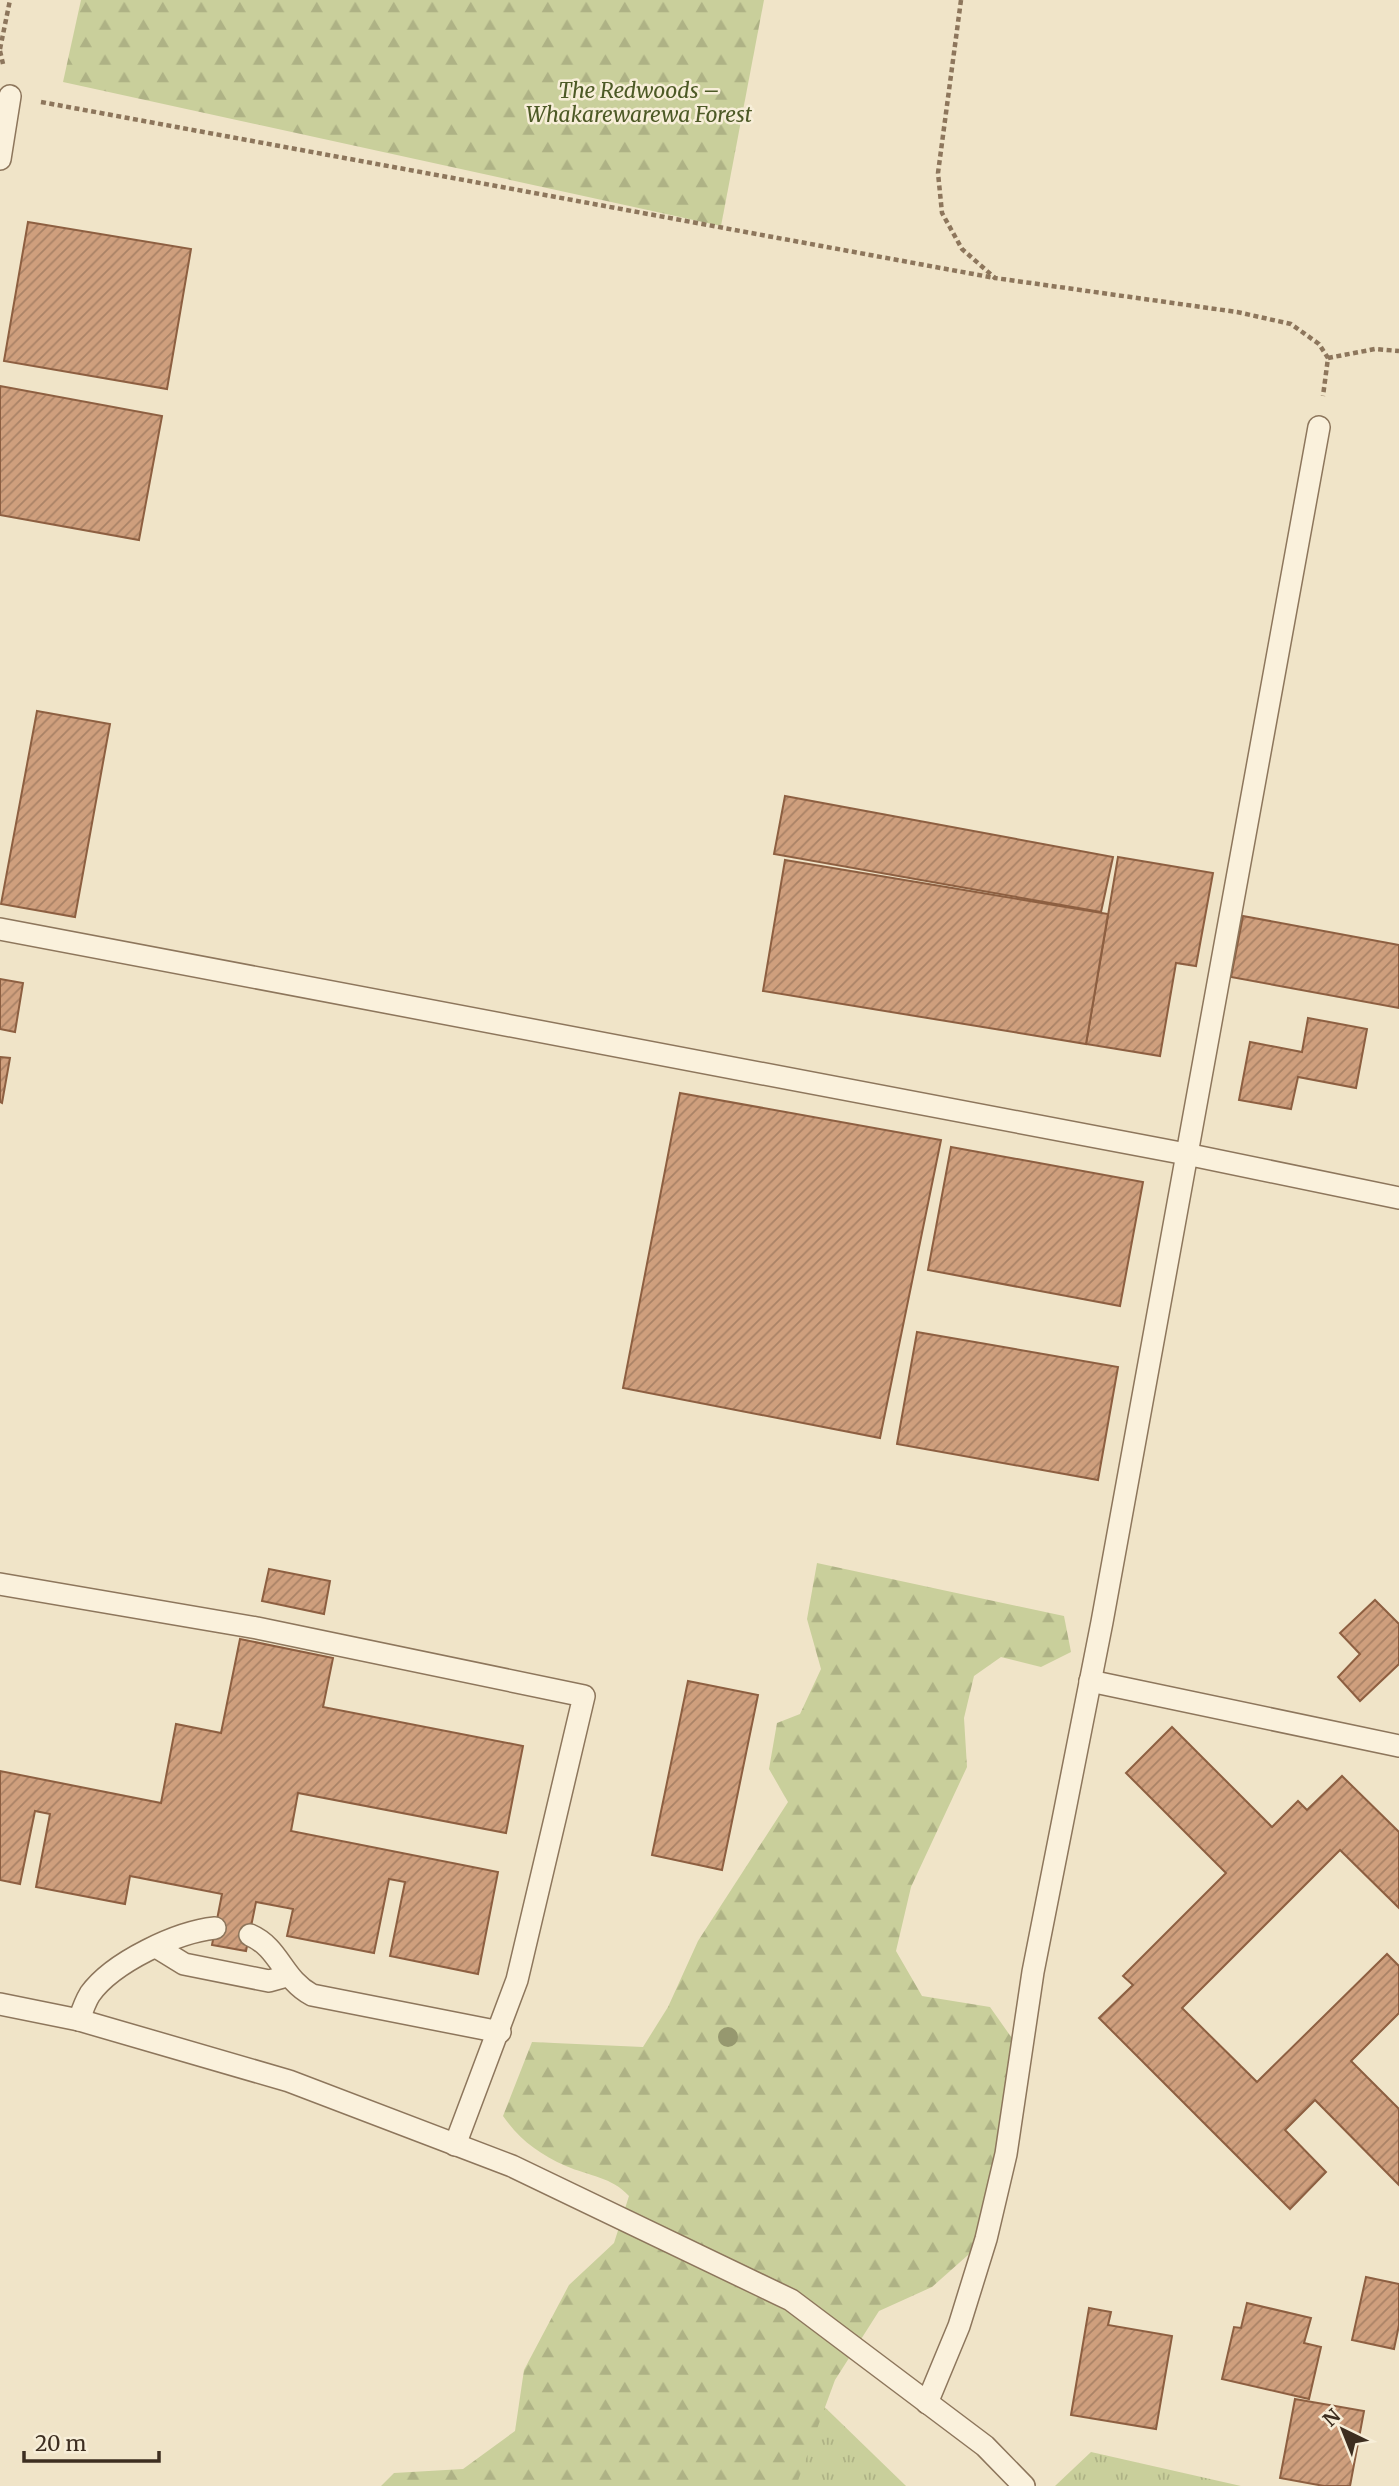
<svg xmlns="http://www.w3.org/2000/svg" width="1399" height="2486" viewBox="0 0 1399 2486" font-family="Merriweather,serif">
	<defs>
		<pattern id="grass-tufts" width="24" height="20" patternUnits="userSpaceOnUse" patternTransform="scale(1.75)"><rect width="24" height="20" fill="#c9cf9b"/><path d="M3 7l-1-3M5 7V3M7 7l1-3M15 17l-1-3M17 17v-4M19 17l1-3" fill="none" stroke="#aeb285"/></pattern>
		<pattern id="forest-firs" width="22" height="20" patternUnits="userSpaceOnUse" patternTransform="scale(1.75)"><rect width="22" height="20" fill="#c9cf9b"/><path d="M5 1l3.5 6h-7zM16 11l3.5 6h-7z" fill="#aeb285"/></pattern>
		<pattern id="building-hatch" width="6" height="6" patternUnits="userSpaceOnUse" patternTransform="scale(1.75)"><rect width="6" height="6" fill="#cf9f7d"/><path d="M-1 1l2-2M0 6l6-6M5 7l2-2" fill="none" stroke="#a98266"/></pattern>
	</defs>
	<rect width="100%" height="100%" fill="#f0e4c8"/>
	<g fill="url(#grass-tufts)">
		<path d="M805,2388L906,2486H732Z"/>
		<path d="M1091,2452L1241,2486H1055Z"/>
	</g>
	<g fill="url(#forest-firs)">
		<path d="M81,0H764L721,226L63,82Z"/>
		<path d="M817,1563L1064,1616L1071,1652L1041,1667L1001,1657L974,1676L964,1718L967,1767L911,1887L896,1951L922,1996L990,2007L1021,2051L986,2239L932,2287L879,2311L835,2380L796,2486H381L394,2473L463,2469L515,2431L524,2370L569,2285L614,2243L629,2196C612,2177 589,2176 566,2166C539,2154 520,2140 503,2116L532,2042L643,2047L668,2007L698,1941L788,1802L769,1769L777,1723L800,1714L821,1669L807,1619Z"/>
	</g>
	<g fill="url(#building-hatch)" stroke="#8d5f41" stroke-width="2">
		<path d="M28,222L191,249L167,389L4,361Z"/>
		<path d="M0,386L162,416L139,540L0,515Z"/>
		<path d="M37,711L110,724L75,917L1,904Z"/>
		<path d="M785,796L1113,857L1101,912L774,854Z"/>
		<path d="M1118,857L1213,873L1196,966L1176,963L1160,1056L1086,1044Z"/>
		<path d="M785,860L1108,914L1086,1044L763,991Z"/>
		<path d="M1243,916L1399,945V1008L1231,977Z"/>
		<path d="M0,979L23,983L15,1032L0,1029Z"/>
		<path d="M1308,1018L1367,1029L1356,1088L1298,1077L1291,1109L1239,1100L1250,1042L1302,1052Z"/>
		<path d="M0,1057L10,1058L2,1103L0,1102Z"/>
		<path d="M680,1093L941,1140L880,1438L623,1388Z"/>
		<path d="M951,1147L1143,1182L1120,1306L928,1270Z"/>
		<path d="M917,1332L1118,1367L1098,1480L897,1444Z"/>
		<path d="M269,1569L330,1581L324,1614L262,1601Z"/>
		<path d="M1375,1600L1399,1624V1664L1360,1701L1338,1677L1360,1654L1340,1633Z"/>
		<path d="M240,1639L333,1658L323,1707L523,1746L506,1833L298,1793L291,1831L498,1872L478,1974L390,1956L405,1882L389,1879L374,1953L287,1936L293,1909L256,1902L246,1951L212,1945L222,1894L130,1876L125,1904L36,1887L50,1814L35,1811L20,1884L0,1880V1771L161,1803L176,1724L221,1733Z"/>
		<path d="M688,1681L758,1695L722,1870L652,1855Z"/>
		<path d="M1172,1727L1272,1827L1298,1801L1307,1810L1342,1776L1399,1832V1908L1340,1850L1182,2008L1257,2082L1387,1954L1399,1966V2013L1351,2061L1399,2109V2185L1315,2100L1285,2130L1326,2172L1290,2209L1099,2018L1133,1985L1123,1976L1226,1873L1126,1773Z"/>
		<path d="M1366,2277L1399,2284V2325L1394,2349L1352,2340Z"/>
		<path d="M1247,2303L1311,2318L1304,2343L1321,2347L1309,2399L1222,2379L1234,2327L1241,2328Z"/>
		<path d="M1089,2308L1111,2312L1108,2325L1172,2336L1156,2429L1071,2415Z"/>
		<path d="M1295,2399L1364,2411L1350,2486H1324L1280,2478Z"/>
	</g>
	<g fill="none" stroke-linecap="round" stroke-linejoin="round">
		<g stroke="#8d765c" stroke-width="24">
			<g id="lane">
				<path d="M0,159L10,96"/>
				<path d="M0,929L1186,1154L1399,1198"/>
				<path d="M0,1584L257,1628L584,1696L517,1980L455,2145"/>
				<path d="M1090,1681L1399,1746"/>
				<path d="M250,1935C280,1948 282,1979 312,1995L500,2032"/>
				<path d="M158,1948L184,1964L269,1981L287,1976"/>
				<path d="M0,2004L79,2020L289,2081L512,2166L791,2300L985,2446L1024,2486"/>
				<path d="M79,2020C82,2011 85,2002 90,1994C113,1962 177,1932 215,1928"/>
				<path d="M927,2403L959,2326L986,2239L1006,2154L1033,1972L1102,1622L1319,427"/>
			</g>
		</g>
		<g stroke="#8d765c" stroke-width="4.5" stroke-dasharray="5 3.5" stroke-linecap="butt">
			<path d="M961,0L938,173L942,213L962,249L995,278L1237,312L1291,324L1319,344L1328,358L1323,396"/>
			<path d="M0,49L10,0"/>
			<path d="M0,51L3,64"/>
			<path d="M41,102L995,278"/>
			<path d="M1328,358L1375,349L1399,351"/>
		</g>
		<use href="#lane" stroke="#faf1dc" stroke-width="21"/>
	</g>
	<circle fill="#96986f" cx="728" cy="2037" r="10"/>
	<g text-anchor="middle" stroke-width="5" stroke-linejoin="round" paint-order="stroke">
		<g font-size="21" font-style="italic" fill="#4d5a26" stroke="#f7eed8">
			<text x="639" y="98">The Redwoods –<tspan x="639" dy="24">Whakarewarewa Forest</tspan></text>
		</g>
	</g>
	<g transform="translate(1343 2430) rotate(317)" stroke="#f7eed8" stroke-width="5" paint-order="stroke">
	<path d="M0-5L12 26L0 18L-12 26Z" fill="#3d2e20"/>
	<text y="-10" font-size="19" font-weight="bold" text-anchor="middle" fill="#3d2e20">N</text>
	</g>
	<path d="M24 2451v10h135v-10" fill="none" stroke="#3d2e20" stroke-width="3.5"/>
	<text x="35" y="2451" font-size="21" fill="#3d2e20" stroke="#f7eed8" stroke-width="5" paint-order="stroke">20 m</text>
</svg>
